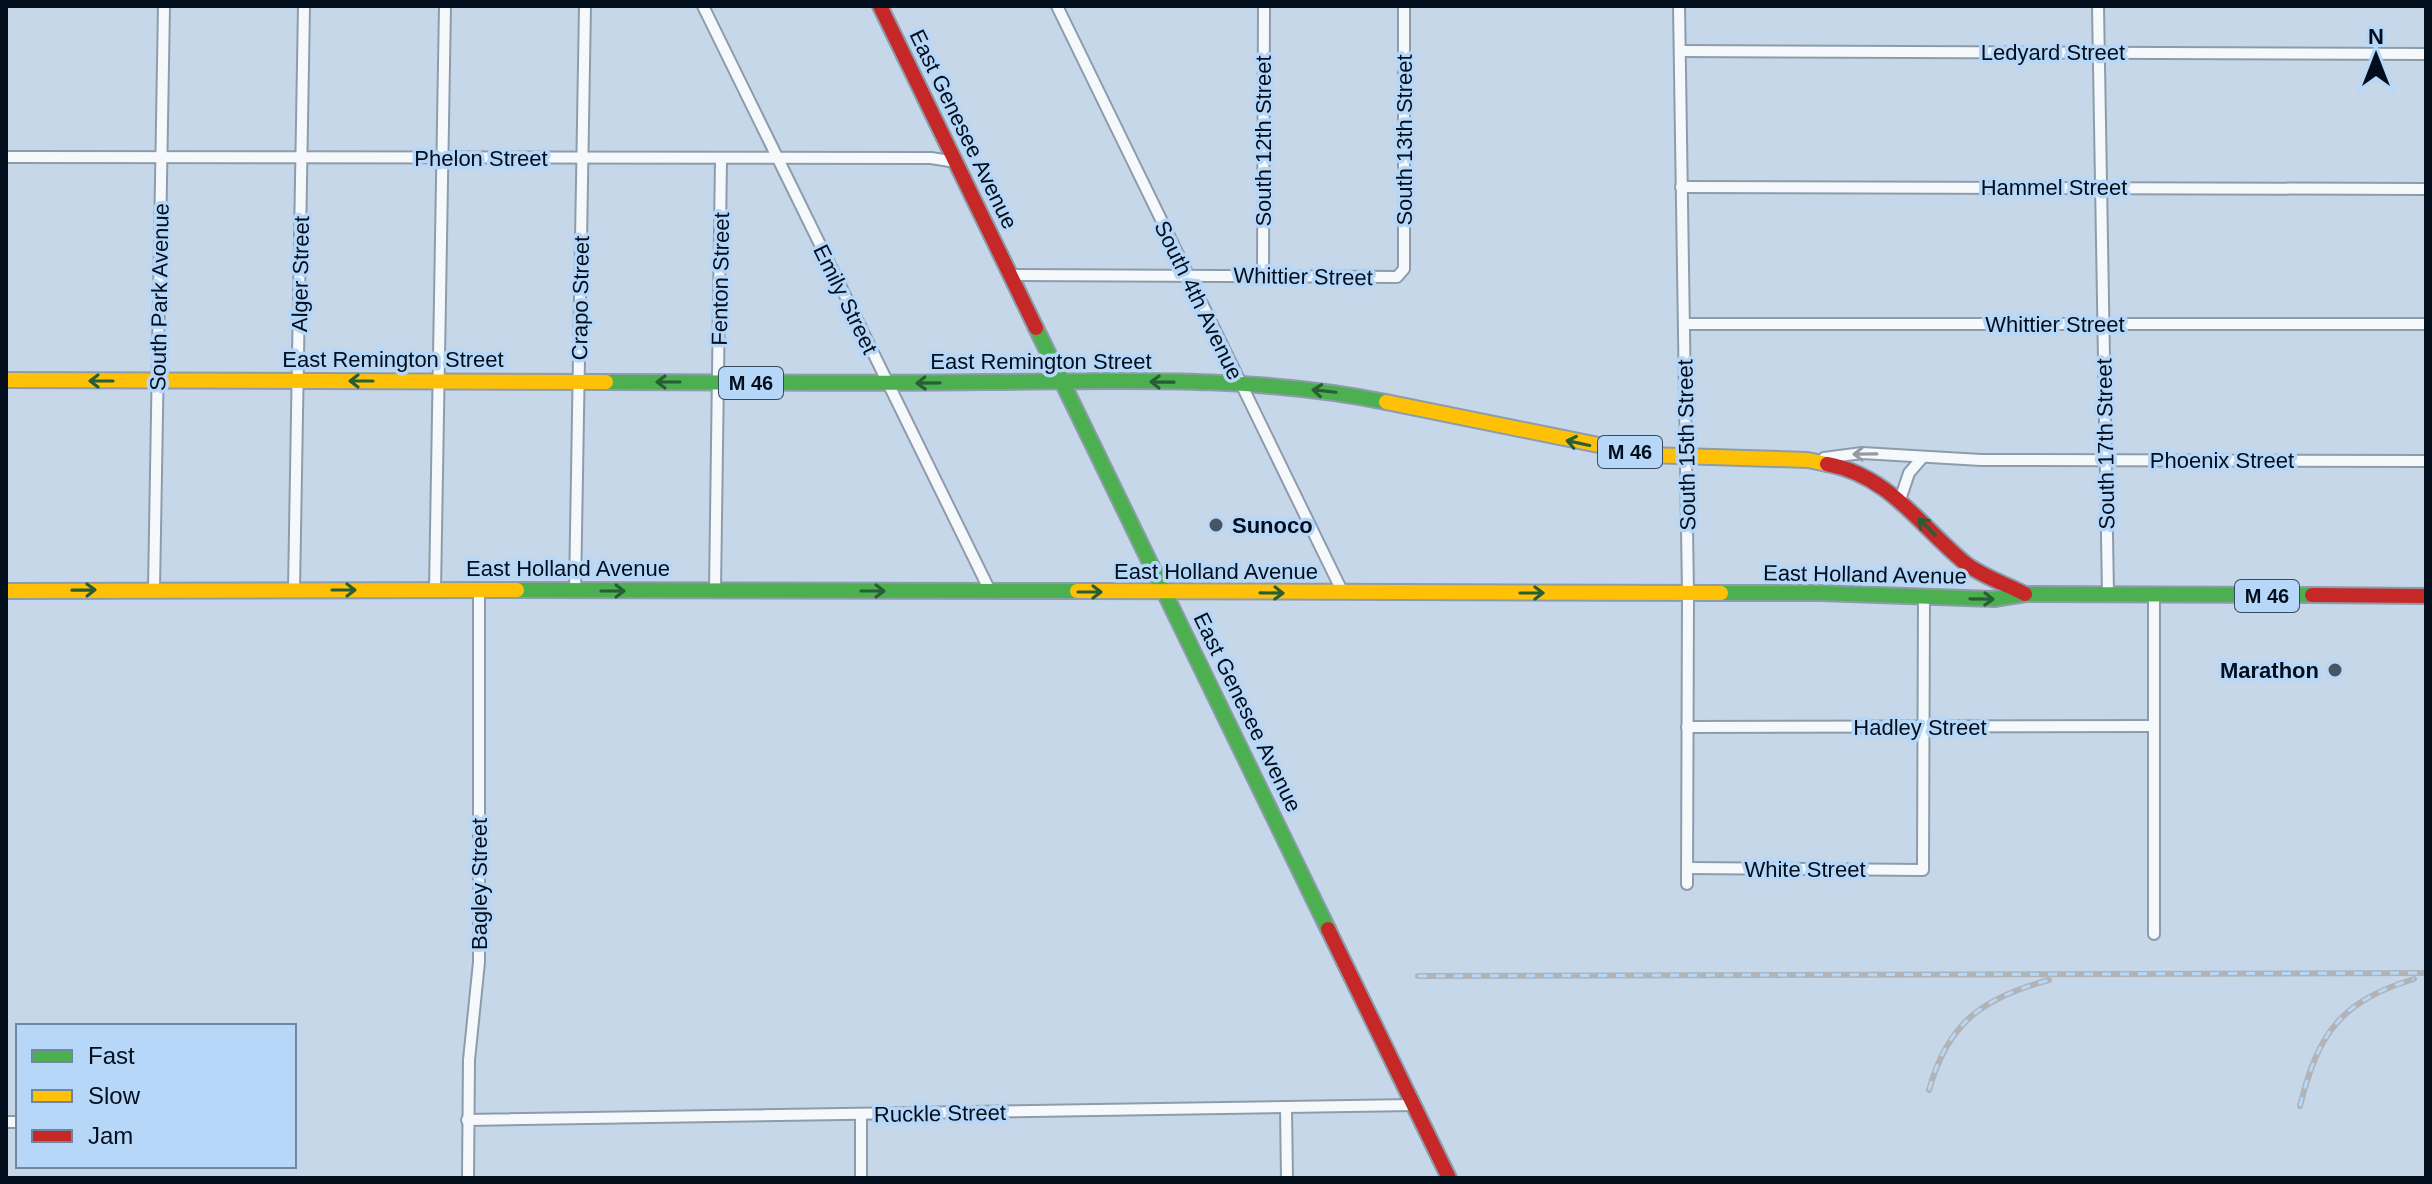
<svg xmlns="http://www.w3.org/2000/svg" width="2432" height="1184" viewBox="0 0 2432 1184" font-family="Arial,sans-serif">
	<rect width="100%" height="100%" fill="#c6d7e9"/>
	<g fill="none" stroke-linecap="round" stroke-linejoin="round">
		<g stroke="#8d9cab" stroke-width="14">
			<g id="street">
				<path d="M703,6L990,591"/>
				<path d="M1057,6L1343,593"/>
				<path d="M1679,6L1688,593L1687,884"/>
				<path d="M2098,6L2108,594"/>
				<path d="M1680,51L2426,54"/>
				<path d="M6,157L931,158L956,162"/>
				<path d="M1681,187L2426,189"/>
				<path d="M1011,275L1397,277L1404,269V6"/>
				<path d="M1263,275L1264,6"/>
				<path d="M1684,324H2426"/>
				<path d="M1824,458L1862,453L1981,460L2426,461"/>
				<path d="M1900,500L1909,473L1922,458"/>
				<path d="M154,589L164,6"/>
				<path d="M294,590L304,6"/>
				<path d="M435,590L445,6"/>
				<path d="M715,590L721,159"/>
				<path d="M575,591L585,6"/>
				<path d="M1687,727L2154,726"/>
				<path d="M1688,868L1923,870L1924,598"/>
				<path d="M2154,934V596"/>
				<path d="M1286,1108L1287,1178"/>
				<path d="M467,1120L1413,1105"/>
				<path d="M6,1122H18"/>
				<path d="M468,1178L469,1060L479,962V590"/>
				<path d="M861,1178V1114"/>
			</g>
		</g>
		<g stroke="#8d9cab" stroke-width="18">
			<g id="fast">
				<path d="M1036,328L1328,929"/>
				<path d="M606,382C731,382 856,384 981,382C1116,381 1254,375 1386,402"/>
				<path d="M517,590L1077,591"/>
				<path d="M1721,593H1820L1994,599L2025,594L2312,595"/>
			</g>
		</g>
		<g stroke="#8d9cab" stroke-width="18">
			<g id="slow">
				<path d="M6,380L606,382"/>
				<path d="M1386,402L1648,455L1808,460L1827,464"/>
				<path d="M6,591L517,590"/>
				<path d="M1077,591L1721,593"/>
			</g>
		</g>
		<g stroke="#8d9cab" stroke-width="18">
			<g id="jam">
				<path d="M880,6L1036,328"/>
				<path d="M1827,464C1890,476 1919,525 1965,563C1981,576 2006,584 2025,594"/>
				<path d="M2312,595L2426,596"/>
				<path d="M1328,929L1449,1178"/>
			</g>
		</g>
		<use href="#street" stroke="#f6f9fc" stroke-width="10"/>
		<use href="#fast" stroke="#4caf50" stroke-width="14"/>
		<use href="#slow" stroke="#ffc107" stroke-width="14"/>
		<use href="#jam" stroke="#c62828" stroke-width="14"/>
		<g stroke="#b0b4b9" stroke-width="6">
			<g id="rail">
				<path d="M1418,976L2426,973"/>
				<path d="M1929,1090C1948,1022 1983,998 2049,980"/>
				<path d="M2300,1106C2318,1033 2341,1001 2414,979"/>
			</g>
		</g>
		<use href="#rail" stroke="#b7d7f8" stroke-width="3" stroke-dasharray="9" stroke-linecap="butt"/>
	</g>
	<defs><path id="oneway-shaft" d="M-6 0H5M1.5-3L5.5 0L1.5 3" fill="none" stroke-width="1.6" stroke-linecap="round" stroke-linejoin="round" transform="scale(2)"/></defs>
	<g stroke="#275e36">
		<use href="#oneway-shaft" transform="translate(101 381) rotate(-180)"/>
		<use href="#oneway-shaft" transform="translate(361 381) rotate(180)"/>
		<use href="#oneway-shaft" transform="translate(668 382) rotate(-180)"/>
		<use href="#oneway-shaft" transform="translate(1162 382) rotate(-179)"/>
		<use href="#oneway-shaft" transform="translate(928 383) rotate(179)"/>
		<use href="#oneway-shaft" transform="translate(1324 391) rotate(-174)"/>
		<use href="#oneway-shaft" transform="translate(1578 443) rotate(-168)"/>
		<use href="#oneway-shaft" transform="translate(1927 527) rotate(-135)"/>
		<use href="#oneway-shaft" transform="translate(84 590) rotate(-1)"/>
		<use href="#oneway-shaft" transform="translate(344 590)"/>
		<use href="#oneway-shaft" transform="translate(613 591)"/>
		<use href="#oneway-shaft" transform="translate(873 591)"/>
		<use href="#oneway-shaft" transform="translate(1090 592)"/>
		<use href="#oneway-shaft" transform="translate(1272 593) rotate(1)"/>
		<use href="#oneway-shaft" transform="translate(1532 593)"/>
		<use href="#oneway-shaft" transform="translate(1982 599) rotate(1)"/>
	</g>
	<use stroke="#949ba2" href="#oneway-shaft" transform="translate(1865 454) rotate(179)"/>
	<g fill="#475464" stroke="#b7d7f8" stroke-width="3">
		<circle cx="1216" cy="525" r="8"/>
		<circle cx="2335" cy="670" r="8"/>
	</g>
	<g text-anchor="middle" stroke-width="7" stroke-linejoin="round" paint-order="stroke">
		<g fill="#b7d7f8" stroke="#384a5e" stroke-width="2">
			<rect x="719" y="367" width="64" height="32" rx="6"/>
			<rect x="1598" y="436" width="64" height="32" rx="6"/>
			<rect x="2235" y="580" width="64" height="32" rx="6"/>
		</g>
		<g font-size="20" font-weight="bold" fill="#020e1c">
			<text x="751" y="390">M 46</text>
			<text x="1630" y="459">M 46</text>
			<text x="2267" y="603">M 46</text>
		</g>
		<g font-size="22" fill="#020e1c" stroke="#b7d7f8">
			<text x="2053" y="60">Ledyard Street</text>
			<text transform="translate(964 129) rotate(64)" y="8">East Genesee Avenue</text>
			<text transform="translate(1404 140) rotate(-90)" y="8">South 13th Street</text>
			<text transform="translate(1263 141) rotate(-90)" y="8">South 12th Street</text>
			<text x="481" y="166">Phelon Street</text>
			<text x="2054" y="195">Hammel Street</text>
			<text transform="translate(300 274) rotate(-89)" y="8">Alger Street</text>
			<text transform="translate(1303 276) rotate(1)" y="8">Whittier Street</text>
			<text transform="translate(720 279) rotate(-89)" y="8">Fenton Street</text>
			<text transform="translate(159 297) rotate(-89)" y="8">South Park Avenue</text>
			<text transform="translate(580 298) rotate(-89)" y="8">Crapo Street</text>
			<text transform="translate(846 299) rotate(64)" y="8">Emily Street</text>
			<text transform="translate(1199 300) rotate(64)" y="8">South 4th Avenue</text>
			<text x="2055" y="332">Whittier Street</text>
			<text x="393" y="367">East Remington Street</text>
			<text x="1041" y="369">East Remington Street</text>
			<text transform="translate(2105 444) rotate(-91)" y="8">South 17th Street</text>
			<text transform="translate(1686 445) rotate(-91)" y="8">South 15th Street</text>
			<text x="2222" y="468">Phoenix Street</text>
			<text x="568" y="576">East Holland Avenue</text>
			<text x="1216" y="579">East Holland Avenue</text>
			<text transform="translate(1865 574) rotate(1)" y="8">East Holland Avenue</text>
			<text transform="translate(1248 712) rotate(64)" y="8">East Genesee Avenue</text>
			<text x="1920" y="735">Hadley Street</text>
			<text x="1805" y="877">White Street</text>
			<text transform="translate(479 884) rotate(-90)" y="8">Bagley Street</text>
			<text transform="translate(940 1113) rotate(-1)" y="8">Ruckle Street</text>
		</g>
		<g font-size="22" font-weight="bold" fill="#020e1c" stroke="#b7d7f8" text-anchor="start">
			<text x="1232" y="533">Sunoco</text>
			<text x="2319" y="678" text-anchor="end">Marathon</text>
		</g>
	</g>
	<rect width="2432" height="1184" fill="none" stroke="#020e1c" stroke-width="16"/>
	<rect x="16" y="1024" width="280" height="144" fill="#b7d7f8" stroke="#6f87a0" stroke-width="2"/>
	<rect x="32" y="1050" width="40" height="12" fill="#4caf50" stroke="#6f87a0" stroke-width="2"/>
	<text x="88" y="1064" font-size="24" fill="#020e1c">Fast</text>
	<rect x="32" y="1090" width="40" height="12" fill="#ffc107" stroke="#6f87a0" stroke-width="2"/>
	<text x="88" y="1104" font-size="24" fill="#020e1c">Slow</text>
	<rect x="32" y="1130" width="40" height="12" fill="#c62828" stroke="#6f87a0" stroke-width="2"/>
	<text x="88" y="1144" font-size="24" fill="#020e1c">Jam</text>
	<g transform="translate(2376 56)" stroke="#b7d7f8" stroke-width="6" paint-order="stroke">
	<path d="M0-6L14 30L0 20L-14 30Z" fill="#020e1c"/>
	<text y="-12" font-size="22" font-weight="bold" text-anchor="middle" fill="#020e1c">N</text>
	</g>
</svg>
